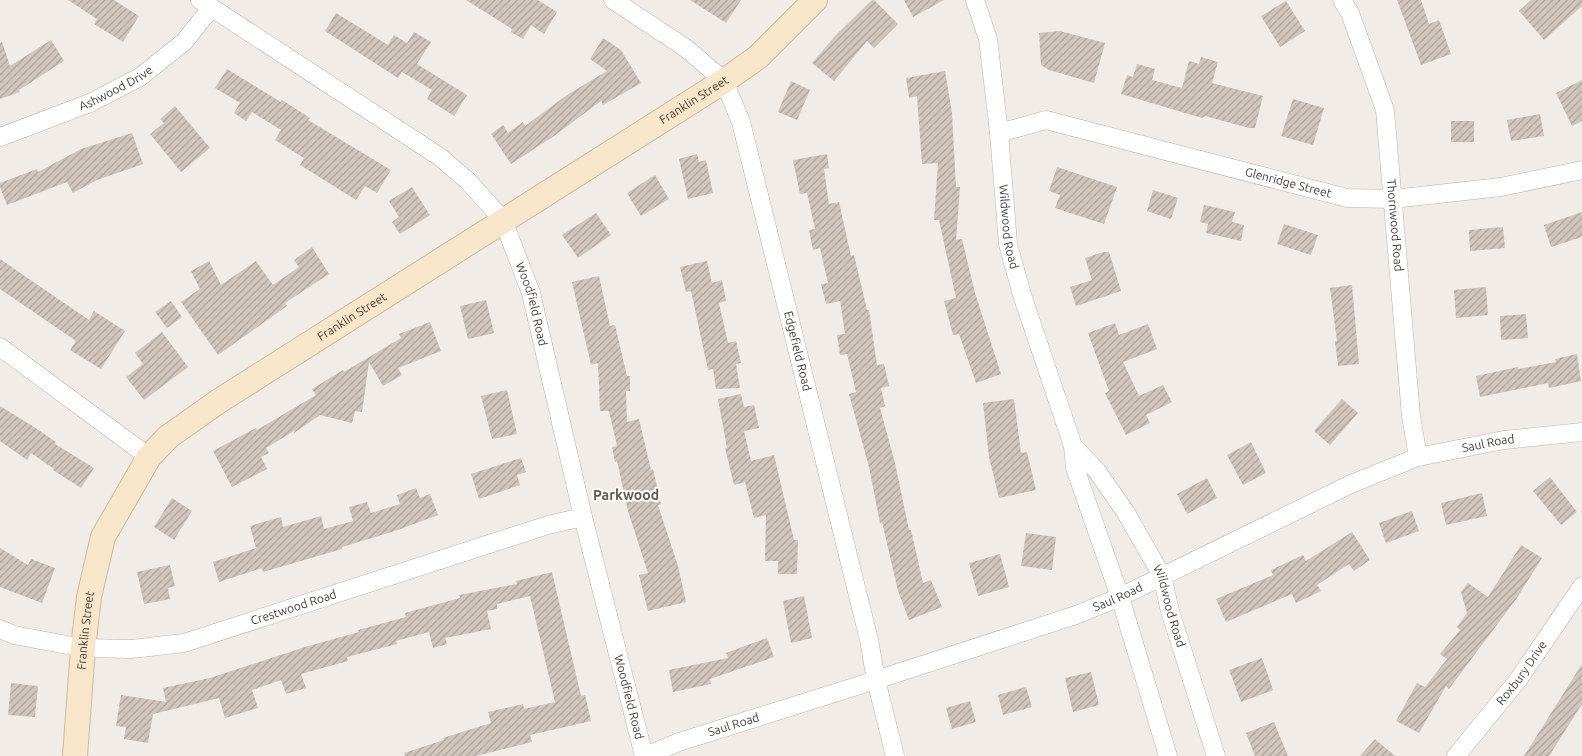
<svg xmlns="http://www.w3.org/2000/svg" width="1582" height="756" viewBox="0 0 1582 756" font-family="Ubuntu,sans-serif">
	<defs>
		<pattern id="building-hatch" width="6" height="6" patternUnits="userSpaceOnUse" patternTransform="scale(1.25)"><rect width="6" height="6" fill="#d1c6be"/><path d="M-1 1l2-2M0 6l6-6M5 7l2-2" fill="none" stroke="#aba29b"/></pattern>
	</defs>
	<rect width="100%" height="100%" fill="#f1ece7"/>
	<g fill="url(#building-hatch)">
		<path d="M68,0H114L139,16L123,42L94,24L97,19Z"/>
		<path d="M466,0H538L557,12L544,34L531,25L523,39L511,32L512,29Z"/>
		<path d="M690,0H741L726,23Z"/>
		<path d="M872,0H874L898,24L874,48L867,41L834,81L812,63L835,36Z"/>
		<path d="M904,0H944L913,17Z"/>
		<path d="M1397,0H1421L1429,24L1439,20L1451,54L1421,65Z"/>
		<path d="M1531,0H1582V6L1544,40L1519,11Z"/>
		<path d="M1286,1L1305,31L1280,47L1261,16Z"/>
		<path d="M336,13L388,45L394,35L407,43L414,32L431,42L417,64L467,95L454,116L427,99L432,90L402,72L398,78L325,31Z"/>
		<path d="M1060,31L1105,43L1094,83L1049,70L1041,65L1039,33Z"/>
		<path d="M603,38L621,50L641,83L603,105L601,101L554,136L511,164L491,134L503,125L508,133L523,122L525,126L567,95L607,71L590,59Z"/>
		<path d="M51,40L64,61L19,90L20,92L0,99V43L2,42L10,66Z"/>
		<path d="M1201,57L1218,62L1212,83L1263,96L1255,128H1249L1205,116L1202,118L1121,94L1127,75L1133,77L1137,64L1155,69L1152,80L1182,88L1189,61L1199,64Z"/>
		<path d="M227,69L281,102L282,100L310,118L308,120L391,170L377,193L365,186L356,200L300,165L304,158L275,140L281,130L252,112L246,121L234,113L240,103L215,88Z"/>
		<path d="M945,71L952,113L956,187H960L956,240L962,239L975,293L1001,374L976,383L959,334L953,335L944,301L956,298L939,220H934L938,163L922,164L917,96L909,98L906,78Z"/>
		<path d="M1582,80V121L1572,126L1556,93Z"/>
		<path d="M791,81L810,90L797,120L778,112Z"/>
		<path d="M1293,99L1324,108L1313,145L1281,136Z"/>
		<path d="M175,106L210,148L181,172L150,134L164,123L160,119Z"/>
		<path d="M1540,114L1544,136L1511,141L1507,120Z"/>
		<rect x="1451" y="121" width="23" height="21"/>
		<path d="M132,133L143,164L97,180L73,193L67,182L7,205L0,187V183L37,169L38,172L81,149Z"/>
		<path d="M697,154L699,162L706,160L713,193L688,199L679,159Z"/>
		<path d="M827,154L829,168L824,169L829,204L839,202L851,256L854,255L867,310H869L877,365L884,364L889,386L881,388L885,406L880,408L895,463L909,530H911L923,583L931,580L942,607L909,620L898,591L882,522L880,523L869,467L849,394L856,392L847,354L840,355L837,335L845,334L840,301L826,304L821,284L828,283L820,248L813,250L809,230L815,229L807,193L800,194L793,160Z"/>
		<path d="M1057,167L1117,187L1104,224L1055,208L1060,195L1049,191Z"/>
		<path d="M655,175L669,199L641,216L627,193Z"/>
		<path d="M412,187L430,215L400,234L392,222L399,217L389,201Z"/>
		<path d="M1153,190L1178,198L1171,219L1147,211Z"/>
		<path d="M1204,205L1235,212L1232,222L1244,225L1241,241L1206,233L1208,224L1200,222Z"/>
		<path d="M1582,212V237L1551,247L1544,225Z"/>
		<path d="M596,213L611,235L578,258L562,235Z"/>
		<path d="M1284,224L1318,235L1311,255L1277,244Z"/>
		<path d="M1503,227L1505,248L1470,251L1469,230Z"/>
		<path d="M312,247L329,274L285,303L287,306L218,355L181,302L200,289L191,271L209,261L221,285L256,261L273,285L299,267L294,260Z"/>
		<path d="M1103,252H1109L1121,291L1076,306L1070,287L1092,280L1085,258Z"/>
		<path d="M0,259L89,320L94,311L125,331L101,369L70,350L76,341L0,289Z"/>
		<path d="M707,261L712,283L722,280L726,301L719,303L728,343L736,341L741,363L736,364L740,388L716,389L713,369L708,370L691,291L686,292L680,267Z"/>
		<path d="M599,276L610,326L615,325L627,376H630V391H626L627,422L639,419L651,470L653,469L661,504L658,505L678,566L686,602L648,611L639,575L648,573L628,511L617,461L615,462L612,447L617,446L609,411H600L598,363L591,365L572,282Z"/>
		<path d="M1352,285L1359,364L1338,366L1335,341H1337L1330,288Z"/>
		<path d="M1486,287L1488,315L1456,318L1454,290Z"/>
		<path d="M486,300L494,333L468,339L460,306Z"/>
		<path d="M171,301L182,317L167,328L155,312Z"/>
		<path d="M1526,314L1528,338L1501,340L1500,316Z"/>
		<path d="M430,322L441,351L398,368L402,375L383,386L369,362L362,412L355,411L352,423L320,415L294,433V431L266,448L269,453L261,457L267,469L232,487L213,451L256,428L257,430L316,395L312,389L343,370L344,372L401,338L399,334Z"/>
		<path d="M1115,323L1119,335L1148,324L1157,349L1123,362L1139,396L1163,385L1172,402L1146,415L1150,423L1126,435L1105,393L1109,391L1088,333Z"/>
		<path d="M162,332L188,367L144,400L126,377L143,364L135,353Z"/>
		<path d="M1577,354L1581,381L1549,388L1548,383L1480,397L1476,376L1518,367V369L1556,362L1555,359Z"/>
		<path d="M507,390L517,434L492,439L481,396Z"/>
		<path d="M741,394L744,407L754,405L759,428L744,431L751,461L774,455L794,540H798L797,574H778V561H765L766,515L754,518L745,482L734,485L725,448H727L718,399Z"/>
		<path d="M1014,399L1021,453L1027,452L1036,490L999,498L989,457L983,403Z"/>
		<path d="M1342,399L1358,413L1330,445L1314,431Z"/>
		<path d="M0,406L31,425L56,442L55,444L94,468L81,488L53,470L54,469L31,453L27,460L0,441Z"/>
		<path d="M1251,442L1266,473L1243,485L1227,455Z"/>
		<path d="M521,458L526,472L517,475L520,485L479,499L471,474Z"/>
		<path d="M1550,477L1577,512L1561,525L1533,491Z"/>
		<path d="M1207,478L1217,498L1187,514L1177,494Z"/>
		<path d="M416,488L420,498L430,494L438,515L398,530L342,547V549L263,572L262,568L219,582L213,562L256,548L250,526L281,517L283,527L321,516L324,529L353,521L349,507L367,502L371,513L400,504L397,495Z"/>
		<path d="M1482,493L1487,516L1446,525L1441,503Z"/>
		<path d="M172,498L192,511L174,540L154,527Z"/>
		<path d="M1412,511L1419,531L1386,543L1379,523Z"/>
		<path d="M1352,532L1370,560L1354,571L1349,564L1317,585L1321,591L1296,603L1292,594L1226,622L1216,599L1273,575L1271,570L1303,555L1306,561Z"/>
		<path d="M1026,533L1056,537L1052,570L1021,566Z"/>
		<path d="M1521,545L1542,558L1517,598L1449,689L1446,686L1419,733L1396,721L1417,683L1425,687L1447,659L1440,654L1460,630L1457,627L1467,613L1461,592L1468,583L1488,597Z"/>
		<path d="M0,548L28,565L31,559L55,568L42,603L0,587Z"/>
		<path d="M1000,554L1009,587L978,596L969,563Z"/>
		<path d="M170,565L175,586L168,588L170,599L144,604L137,572Z"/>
		<path d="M552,572L581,696L585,695L591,721L530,735L532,742L476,756H405L404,753L444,740L443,738L491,723L488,712L523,704L524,709L555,702L530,596L497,604V609L487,611L491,629L445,638L447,644L433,648L429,632L396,641L397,644L347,657L348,661L301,674L306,688L286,694L281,680L252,690L258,708L225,718L219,698L153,714L148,743L124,739L126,727L116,726L121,695L166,702L163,688L210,678L305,647L359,632L358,630L406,617L405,613L460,598L459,595L517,584L516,581Z"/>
		<path d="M804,596L812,638L791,643L783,601Z"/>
		<path d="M767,638L774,657L710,679L711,684L673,692L669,670L728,658L726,653Z"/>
		<path d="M1262,658L1273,690L1241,702L1229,670Z"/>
		<path d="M1582,664V704L1549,756H1524Z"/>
		<path d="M1091,672L1099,705L1073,712L1065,678Z"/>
		<path d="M11,683L38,686L35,717L8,715Z"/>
		<path d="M1026,687L1032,707L1003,715L998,695Z"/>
		<path d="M970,701L976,722L952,729L946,708Z"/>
		<path d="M1274,722L1288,756H1255L1246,733Z"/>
		<path d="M1375,739L1395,756H1360Z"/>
	</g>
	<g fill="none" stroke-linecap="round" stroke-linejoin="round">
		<g stroke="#bbb3aa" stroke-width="19">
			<g id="street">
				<path id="s1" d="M200,0L440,157L468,181L503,220L531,293L583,517L644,756"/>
				<path id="s2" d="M613,0L687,49L724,81L741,122L869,640L876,680L895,756"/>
				<path id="s3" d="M975,0L988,39L999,133L1008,244L1022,295L1073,446L1075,468L1120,597L1168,756"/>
				<path id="s4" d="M1342,0L1350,13L1385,110L1411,416L1418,457"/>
				<path id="s5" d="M999,133L1046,120L1347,198L1393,199L1501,187L1582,170"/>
				<path id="s6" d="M0,137L90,103L140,77L184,42L211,8"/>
				<path d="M0,347L149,457"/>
				<path id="s7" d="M1073,446L1097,471L1126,513L1162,576L1170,611L1216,756"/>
				<path id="s8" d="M0,629L14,635L83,648L132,649L184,643L548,525L583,517"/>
				<path id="s9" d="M645,756L679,742L876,680L1076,615L1120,597L1351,484L1418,457L1504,440L1582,432"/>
				<path id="s10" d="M1456,756L1518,680L1582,586"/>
			</g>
		</g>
		<g stroke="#ceba9e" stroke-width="26">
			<g id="secondary">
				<path id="s11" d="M75,756L83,648L89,597L103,537L149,457L168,437L219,401L724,81L758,57L815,0"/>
			</g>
		</g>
		<use href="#street" stroke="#fff" stroke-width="18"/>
		<use href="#secondary" stroke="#f8e6ca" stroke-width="24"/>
	</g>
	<g text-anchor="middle" stroke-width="4" stroke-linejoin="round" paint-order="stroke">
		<g font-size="12" fill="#433c37" stroke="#fff">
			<text dy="4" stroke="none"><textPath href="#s6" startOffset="126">Ashwood Drive</textPath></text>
			<text dy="4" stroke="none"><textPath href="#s11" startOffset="966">Franklin Street</textPath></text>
			<text dy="4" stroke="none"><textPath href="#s5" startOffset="299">Glenridge Street</textPath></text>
			<text dy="4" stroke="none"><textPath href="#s4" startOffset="234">Thornwood Road</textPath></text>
			<text dy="4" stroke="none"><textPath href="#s3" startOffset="230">Wildwood Road</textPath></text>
			<text dy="4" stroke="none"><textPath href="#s1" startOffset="465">Woodfield Road</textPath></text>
			<text dy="4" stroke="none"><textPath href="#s11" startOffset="561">Franklin Street</textPath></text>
			<text dy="4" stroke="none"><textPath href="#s2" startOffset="418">Edgefield Road</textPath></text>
			<text dy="4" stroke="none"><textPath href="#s9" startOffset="902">Saul Road</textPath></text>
			<text dy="4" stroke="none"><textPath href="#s9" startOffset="499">Saul Road</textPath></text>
			<text dy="4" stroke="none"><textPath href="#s7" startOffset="189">Wildwood Road</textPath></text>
			<text dy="4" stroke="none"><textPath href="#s8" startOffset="302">Crestwood Road</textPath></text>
			<text dy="4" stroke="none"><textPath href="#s11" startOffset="126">Franklin Street</textPath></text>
			<text dy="4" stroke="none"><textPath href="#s10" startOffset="106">Roxbury Drive</textPath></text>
			<text dy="4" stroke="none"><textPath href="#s1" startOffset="870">Woodfield Road</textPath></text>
			<text dy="4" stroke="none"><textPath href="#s9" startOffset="94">Saul Road</textPath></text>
		</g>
		<g font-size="14" font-weight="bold" fill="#65594f" stroke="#fff">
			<text x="626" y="500">Parkwood</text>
		</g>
	</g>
</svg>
